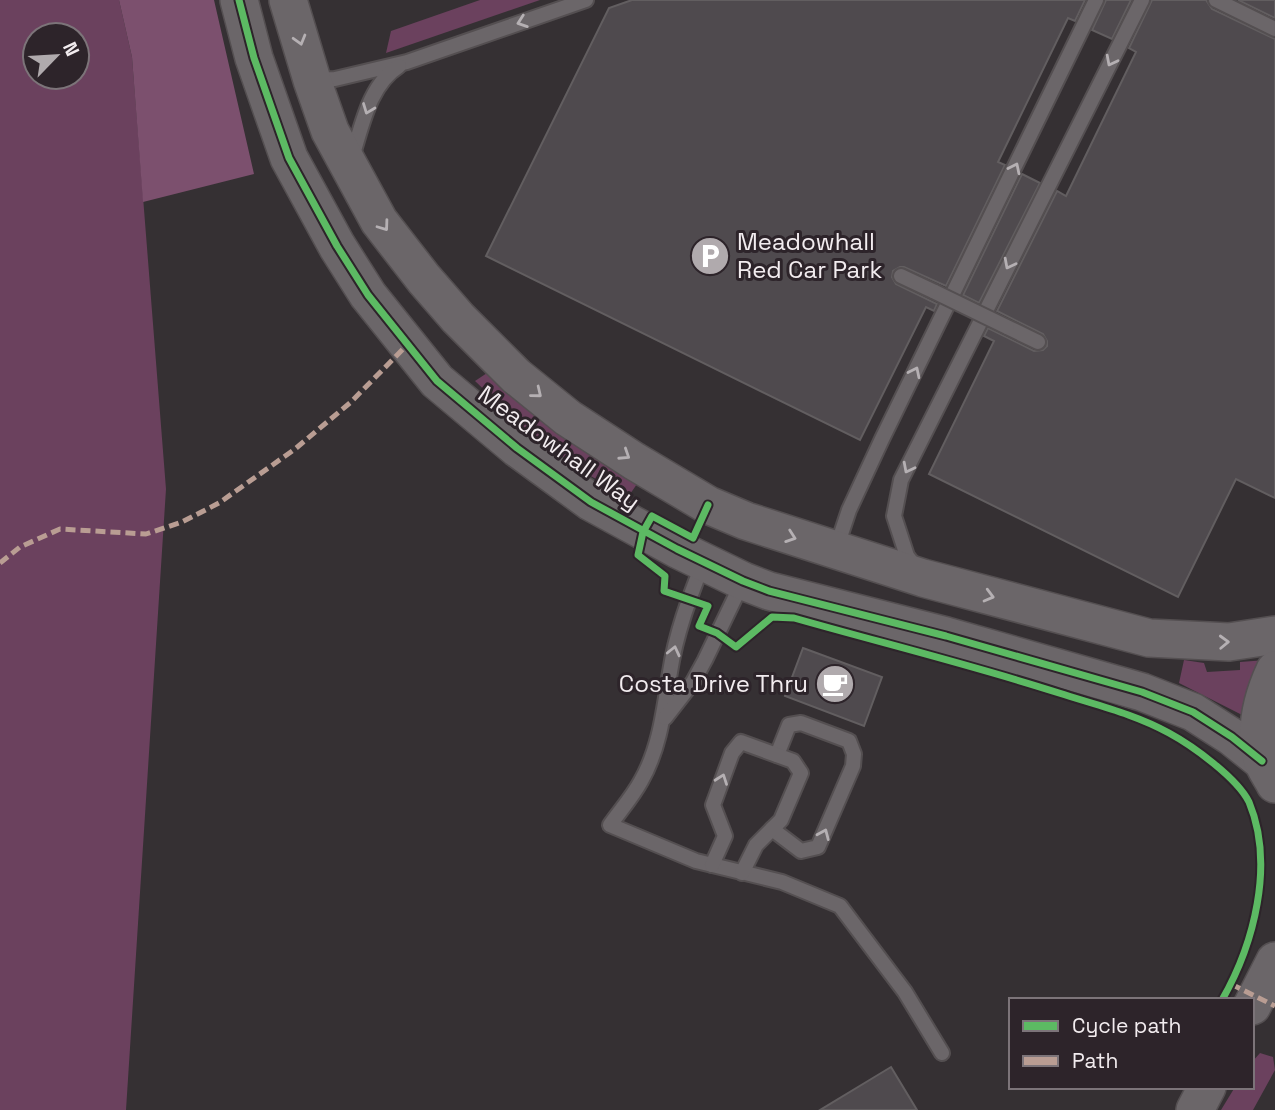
<svg xmlns="http://www.w3.org/2000/svg" width="1275" height="1110" viewBox="0 0 1275 1110" font-family="'Space Grotesk',sans-serif">
	<rect width="100%" height="100%" fill="#353033"/>
	<g fill="#6b415e" fill-rule="evenodd">
		<path d="M0,0H119L132,57L166,489L126,1110H0ZM35,35H77V77H35Z"/>
		<path d="M480,0H540L386,53L391,31Z"/>
		<path d="M487,373L637,484L628,497L580,470L531,434L475,381Z"/>
		<path d="M1184,660L1204,663L1207,672L1240,670V662L1266,660L1250,719L1179,683Z"/>
		<path d="M1260,1053L1273,1057L1275,1070L1253,1110H1221L1235,1087H1252V1062Z"/>
	</g>
	<path fill="#7c506e" d="M119,0H214L254,174L143,202L132,57Z"/>
	<g fill="#4f4a4e" stroke="#625e60" stroke-width="2">
		<path d="M632,0H1085L1075,21L1068,18L998,162L1005,165L946,286L904,267H900L893,271L892,277L896,284L937,304L934,311L926,307L860,440L486,256L609,8Z"/>
		<path d="M1106,0H1131L1112,39L1092,30Z"/>
		<path d="M1152,0H1206L1212,9L1275,39V498L1236,479L1178,597L929,474L994,341L984,336L988,328L1034,351L1043,350L1047,346V341L1043,334L997,311L1057,191L1066,196L1136,52L1129,48Z"/>
		<path d="M1238,0H1275V18Z"/>
		<path d="M1022,174L1040,183L979,303L963,295Z"/>
		<path d="M803,648L882,677L864,726L785,696Z"/>
		<path d="M891,1067L917,1110H820Z"/>
	</g>
	<g fill="none" stroke-linecap="round" stroke-linejoin="round">
		<g stroke="#544f51" stroke-width="18">
			<g id="service">
				<path d="M1216,0L1275,29"/>
				<path d="M313,80L335,79L407,62L586,0"/>
				<path d="M352,157C362,126 369,85 399,66"/>
				<path d="M901,276L935,292"/>
				<path d="M1007,327L1038,342"/>
				<path d="M836,549L849,510L882,439L1096,0"/>
				<path d="M703,563C689,599 676,633 670,672C664,709 660,748 641,781C633,796 620,811 610,825L696,861L782,882L840,906L905,992L942,1053"/>
				<path d="M917,569L907,556L894,516L901,480L1142,0"/>
				<path d="M665,718L693,682L705,660L743,581"/>
				<path d="M772,829L801,851L818,847L853,766L854,754L849,741L801,723L789,725L777,755"/>
				<path d="M712,865L725,836L713,805L732,753L741,742L793,761L801,773L781,820L756,845L742,873"/>
			</g>
		</g>
		<g stroke="#544f51" stroke-width="40">
			<g id="tertiary">
				<path d="M239,0L254,58L289,158L337,246L368,295L437,381L517,448L591,502L677,549L743,581L769,591L946,636L1142,692L1193,712L1232,737L1262,761"/>
				<path d="M288,0L312,80L330,131L379,221L424,279L458,318L516,376L568,418L634,461L708,505L746,521L923,578L1149,638L1229,642L1275,635"/>
				<path d="M1275,670C1262,698 1254,728 1262,759C1264,767 1271,776 1275,784"/>
				<path d="M1252,1006L1275,961"/>
				<path d="M1195,1110L1207,1087"/>
			</g>
		</g>
		<use href="#service" stroke="#6b6669" stroke-width="14"/>
		<use href="#tertiary" stroke="#6b6669" stroke-width="37"/>
		<g stroke="#544f51" stroke-width="18" stroke-linecap="butt">
			<path id="service-bridge" d="M935,292L1007,327"/>
		</g>
		<use href="#service-bridge" stroke="#6b6669" stroke-width="14"/>
		<g stroke="#b99d93" stroke-width="5" stroke-dasharray="10 5" stroke-linecap="butt">
			<path d="M0,563L20,547L60,529L146,534L182,522L219,503L295,449L351,402L407,345"/>
			<path d="M1231,984L1275,1006"/>
		</g>
		<g stroke="#2d242a" stroke-width="11">
			<g id="cycleway">
				<path d="M239,0L254,58L289,158L337,246L368,295L437,381L517,448L591,502L677,549L743,581L769,591L946,636L1142,692L1193,712L1232,737L1262,761"/>
				<path d="M708,505L693,538L652,516L643,532L638,555L665,576L664,591L708,606L699,626L717,633L736,647L772,617L794,618C882,643 972,665 1059,693C1096,705 1135,714 1169,733C1193,746 1237,778 1249,802C1275,864 1254,944 1222,1000"/>
			</g>
		</g>
		<use href="#cycleway" stroke="#5cba63" stroke-width="7"/>
	</g>
	<defs><path id="oneway-chevron" d="M-2-3.5L2.5 0L-2 3.5" fill="none" stroke-width="1.6" stroke-linecap="round" stroke-linejoin="round" transform="scale(1.75)"/></defs>
	<g stroke="#b5b0b3">
		<use href="#oneway-chevron" transform="translate(522 22) rotate(161)"/>
		<use href="#oneway-chevron" transform="translate(300 40) rotate(74)"/>
		<use href="#oneway-chevron" transform="translate(1111 61) rotate(117)"/>
		<use href="#oneway-chevron" transform="translate(368 109) rotate(111)"/>
		<use href="#oneway-chevron" transform="translate(1015 168) rotate(-64)"/>
		<use href="#oneway-chevron" transform="translate(384 226) rotate(54)"/>
		<use href="#oneway-chevron" transform="translate(1009 264) rotate(117)"/>
		<use href="#oneway-chevron" transform="translate(915 372) rotate(-64)"/>
		<use href="#oneway-chevron" transform="translate(537 393) rotate(39)"/>
		<use href="#oneway-chevron" transform="translate(625 455) rotate(33)"/>
		<use href="#oneway-chevron" transform="translate(908 468) rotate(117)"/>
		<use href="#oneway-chevron" transform="translate(791 537) rotate(19)"/>
		<use href="#oneway-chevron" transform="translate(989 596) rotate(15)"/>
		<use href="#oneway-chevron" transform="translate(1224 642) rotate(-2)"/>
		<use href="#oneway-chevron" transform="translate(674 651) rotate(-77)"/>
		<use href="#oneway-chevron" transform="translate(722 779) rotate(-70)"/>
		<use href="#oneway-chevron" transform="translate(824 834) rotate(-67)"/>
	</g>
	<defs>
		<g id="parking-disc" transform="scale(2.0125)"><circle r="9.5" fill="#b0aaad" stroke="#2d242a"/><path d="M-3.5-5.5H1a3.5 3.5 0 0 1 0 7H-1V5.5H-3.5ZM-1-3.4V-.6H.8a1.4 1.4 0 0 0 0-2.8Z" fill="#fff"/></g>
		<g id="cafe-disc" transform="scale(2.0125)"><circle r="9.5" fill="#b0aaad" stroke="#2d242a"/><path d="M-5.5-4.5H6V0H3Q3 3.5 0 3.5H-2.5Q-5.5 3.5-5.5 0ZM3-3.2v2h1.7v-2ZM-6 4.5H4V6H-6Z" fill="#fff"/></g>
	</defs>
	<g fill-rule="evenodd">
		<use href="#parking-disc" x="710" y="256"/>
		<use href="#cafe-disc" x="835" y="684"/>
	</g>
	<g text-anchor="middle" stroke-width="6" stroke-linejoin="round" paint-order="stroke">
		<g font-size="24" fill="#f2ecef" stroke="#2d242a" text-anchor="start">
			<text x="737" y="250">Meadowhall<tspan x="737" dy="28">Red Car Park</tspan></text>
			<text x="808" y="692" text-anchor="end">Costa Drive Thru</text>
		</g>
		<g font-size="24" fill="#f2ecef" stroke="#2d242a">
			<text transform="translate(559 448) rotate(36)" y="8">Meadowhall Way</text>
		</g>
	</g>
	<rect x="1009" y="998" width="245" height="91" fill="#2d242a" stroke="#7c7479" stroke-width="2"/>
	<rect x="1023" y="1021" width="35" height="10" fill="#5cba63" stroke="#7c7479" stroke-width="2"/>
	<text x="1072" y="1033" font-size="21" fill="#f2ecef">Cycle path</text>
	<rect x="1023" y="1056" width="35" height="10" fill="#b99d93" stroke="#7c7479" stroke-width="2"/>
	<text x="1072" y="1068" font-size="21" fill="#f2ecef">Path</text>
	<g transform="translate(56 56) rotate(65)"><circle r="33" fill="#2d242a" stroke="#7c7479" stroke-width="2"/>
	<path d="M0-5L12 26L0 18L-12 26Z" fill="#b0aaad"/>
	<text y="-10" font-size="19" font-weight="bold" text-anchor="middle" fill="#f2ecef">N</text>
	</g>
</svg>
